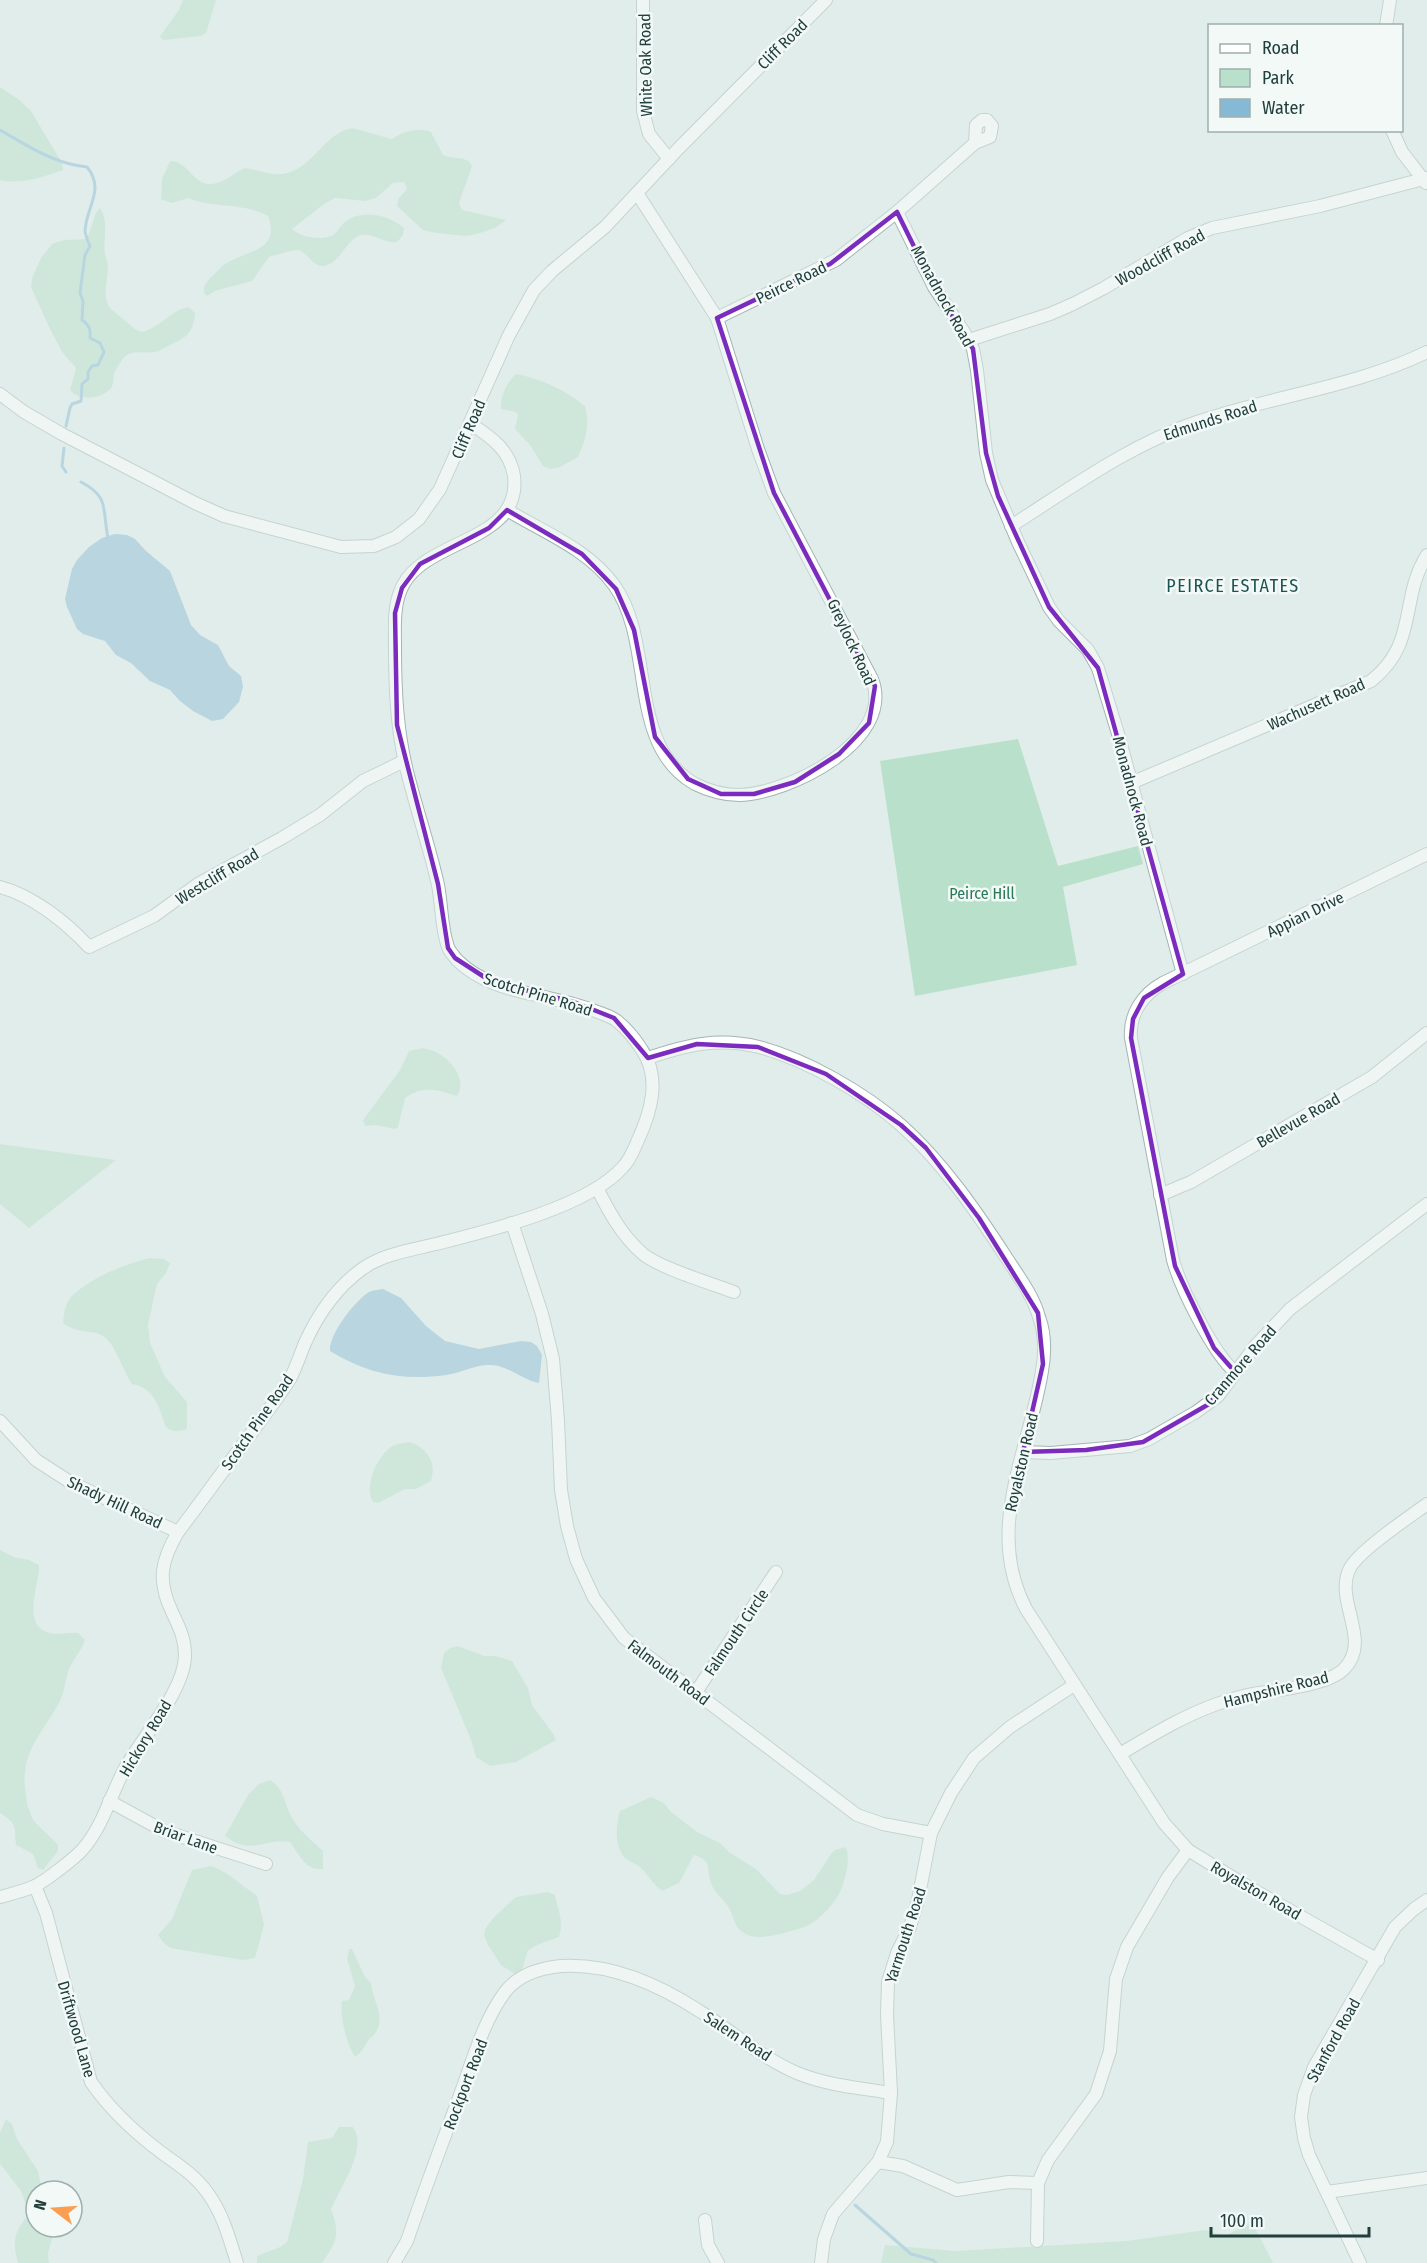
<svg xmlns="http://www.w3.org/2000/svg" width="1427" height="2263" viewBox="0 0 1427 2263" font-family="'Fira Sans Condensed',sans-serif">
	<rect width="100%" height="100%" fill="#e1edea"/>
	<g fill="#b9e0cb">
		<path d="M183,0H216L206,33L200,36L164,40L160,37L161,35L179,10Z"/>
		<path d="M0,87L18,99L31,111L62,163L63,170C43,177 22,185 0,180Z"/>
		<path d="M352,128L392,139C405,131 417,127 431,132L443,155C454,160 467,155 472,166L459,203L462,210L506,220L495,228L480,233L467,236L436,233L423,230L397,206L398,199L407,189L404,182L393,183L376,198L365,201L335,198L324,204L292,229C301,237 321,241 333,235C338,232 341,224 346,221C364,209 389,215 404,228L403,235L397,242C384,244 374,233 362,235C346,238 341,264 323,266C311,267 308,250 296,250C288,251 277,255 269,257L252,281L215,291L207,296L204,293C203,285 206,283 211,277C216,273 220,267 225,264C246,250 281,252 268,216C243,202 214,209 188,198L172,203L161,199L162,179L170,161C187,160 193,184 210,184C223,184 233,173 245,168C259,170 273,177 287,173C315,166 323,134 352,128Z"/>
		<path d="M100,208C109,219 103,240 105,254C106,259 108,263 108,268C108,281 101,297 111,309L135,329L142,332C161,327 172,309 189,307L195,313C193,335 186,337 168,346C164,348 160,351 155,352C146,354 136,350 127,355C122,358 116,369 114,374C113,379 114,384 111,388C102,399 79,402 70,390L76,368L62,352L49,327L31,287L32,278L41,258L52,244L64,240L87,239L96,213Z"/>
		<path d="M516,374C540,378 567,391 585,406C590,426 586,439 578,457L560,467L551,469L543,466L530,445L515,429L518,415L516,412L501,409C500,396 507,382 516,374Z"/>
		<path d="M1018,739L1058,866L1138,846L1143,864L1063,887L1077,965L915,996L880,761Z"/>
		<path d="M423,1048C429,1050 436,1051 441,1055C454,1063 467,1083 457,1096C436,1090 424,1085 405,1098L398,1127L395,1129L376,1125L365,1126L363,1120L400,1070L409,1051Z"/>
		<path d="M0,1144L116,1160L29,1228L0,1204Z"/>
		<path d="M149,1258L163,1259L170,1263L166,1273L157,1284L148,1325L150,1343L165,1377L187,1402V1429C180,1431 173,1433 166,1427C159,1408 155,1388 132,1384C124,1372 114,1342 103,1336C92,1329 79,1335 63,1323C64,1313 65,1303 72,1296C92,1277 123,1265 149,1258Z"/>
		<path d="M410,1442C427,1448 437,1462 431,1481L416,1489H405L378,1503L373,1502C364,1485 377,1457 391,1447C396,1443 404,1443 410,1442Z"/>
		<path d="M0,1550L14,1557L29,1560L39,1565C40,1583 20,1626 50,1633C58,1635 69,1632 78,1633L85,1640C81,1652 72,1660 68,1672C65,1683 64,1693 59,1703C40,1737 19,1753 26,1796C27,1805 30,1815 35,1822C42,1830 51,1837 58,1845V1851L43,1870L38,1868L33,1854L16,1845C14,1826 18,1824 0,1813Z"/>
		<path d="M458,1646L484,1656H496L512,1661L528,1688L532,1705L554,1735L556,1740L516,1762L490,1766L476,1757L471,1740L441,1668L444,1653L450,1648Z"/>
		<path d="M270,1780C286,1789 285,1810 296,1824C303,1834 314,1842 323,1851V1869C305,1871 299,1854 290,1842C264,1837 252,1857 225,1836L248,1795L259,1784Z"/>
		<path d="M651,1797L664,1803L670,1811L697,1832L720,1843L729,1852L756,1869L780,1894L787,1895L800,1891L814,1880L831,1854L835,1850L846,1847C851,1859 845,1881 840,1892C835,1903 819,1920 809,1925C803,1928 797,1929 791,1931C776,1935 751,1943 739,1929C734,1924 733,1915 729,1908C724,1899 714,1893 711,1883C705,1866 714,1862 694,1855L679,1883L662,1891C652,1884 648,1874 640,1867C635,1863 628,1861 624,1857C614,1845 616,1824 620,1811Z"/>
		<path d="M211,1866C227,1871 243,1886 257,1896L264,1925L255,1958L243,1960L170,1948L163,1942L158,1935L172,1919L192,1870Z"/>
		<path d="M548,1892L555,1895C558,1910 564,1921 559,1937L537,1945L528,1950L522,1970L515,1974L501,1965L488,1945L484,1935L485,1929L494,1917L516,1897Z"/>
		<path d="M349,1949H352L365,1977L371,1983C372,1998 385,2015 377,2030C375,2035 370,2038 367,2042C363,2049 362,2052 355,2057C347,2044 339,2016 342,2001L349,2000L355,1986L347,1959Z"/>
		<path d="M6,2119L12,2124L17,2139L38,2171L42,2191H36V2227H55L48,2253L49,2263H18C12,2239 14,2233 29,2214L21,2191L0,2164V2133Z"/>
		<path d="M339,2127H353C369,2149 339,2188 331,2210C341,2234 336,2243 322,2263H257V2256L280,2247L287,2242L303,2179L308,2142L332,2138Z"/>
		<path d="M1252,2222L1273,2263H881L885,2245L956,2251L1126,2241L1206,2230L1225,2236Z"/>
	</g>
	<g fill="#85b9d6">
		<path d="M115,534L127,535L135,539L146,551L170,571L191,625L200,635L218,645L229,666L241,676L243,687L239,702L223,719L212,721L193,711L180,701L170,690L150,681L131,663L116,655L105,641L83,634L77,629L67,607L65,599L72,569L77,560L89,547L102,538Z"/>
		<path d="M383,1289L401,1298L426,1326L445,1341L479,1349L521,1341L531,1342L537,1346L542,1355L539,1383C522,1380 509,1366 491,1365C476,1364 461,1373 446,1375C403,1381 367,1374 330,1351C329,1334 354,1302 369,1292C373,1290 378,1290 383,1289Z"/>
	</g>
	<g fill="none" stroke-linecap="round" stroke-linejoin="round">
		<g stroke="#85b9d6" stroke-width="3">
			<path d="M0,130C28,146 54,164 87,167C106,190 85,208 85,232C86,236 88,242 90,246L85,255L80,293L83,301L82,320C89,325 91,329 90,338L100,343L104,352L98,365L92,366L88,372V379L82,384L81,401L72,404L70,408L66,426"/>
			<path d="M64,448L62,466L66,472"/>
			<path d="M81,482C110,497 102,509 108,538"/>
			<path d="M855,2205L911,2254L933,2260L936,2263"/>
		</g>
		<g stroke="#a3b5b3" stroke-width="14">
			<g id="minor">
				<path d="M643,0V111L649,134L669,159"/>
				<path d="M1386,26L1390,0"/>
				<path d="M1392,130L1402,152L1426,183"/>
				<path d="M897,212L934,287L964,332L973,349L977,370L986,453L992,480L1018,542L1049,607L1059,621L1088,650L1098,668L1119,737L1183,974"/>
				<path d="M717,318L836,260L897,212L975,143L990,137L992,126L987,120H982L976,125L975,143"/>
				<path d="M969,340L1050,314L1073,304L1104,288L1188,238L1212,228L1320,206L1427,178"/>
				<path d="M0,394L24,412L62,434L195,503L224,516L341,547L374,546L396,537L419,519L440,489L509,335L534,290L552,271L605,227L679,148L826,0"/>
				<path d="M507,510C543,532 588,549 614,585C656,643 626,745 695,784C709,791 723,795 739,795C788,794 896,741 872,679L774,493L758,449L717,318L637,193"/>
				<path d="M1011,526C1071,488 1129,445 1197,422C1272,396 1355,387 1427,352"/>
				<path d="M1131,783L1371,681C1419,643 1399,600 1427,555"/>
				<path d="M0,887C32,895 67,923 89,947L154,916L198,884L282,838L320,815L363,781L404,761"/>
				<path d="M648,1058C686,1045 718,1037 759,1047C807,1060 865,1093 902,1126C943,1163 976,1211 1006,1257C1018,1276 1033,1295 1039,1317C1045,1333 1045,1354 1042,1371C1029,1452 984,1529 1026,1609L1164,1823L1188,1850L1250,1888L1378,1960"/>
				<path d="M597,1188C609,1212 622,1236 643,1254C660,1268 710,1283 734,1292"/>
				<path d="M1160,1195L1191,1182L1372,1077L1427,1033"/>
				<path d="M512,1223L542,1314L553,1359L558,1420L561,1490L567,1526L576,1559L594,1598L624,1638L857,1815L883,1824L931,1833"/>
				<path d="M1235,1372C1213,1353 1181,1289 1173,1260L1131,1038C1129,1014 1143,994 1163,983L1427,854"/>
				<path d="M0,1421L36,1460L70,1482L178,1532"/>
				<path d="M1023,1452L1051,1453L1130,1446L1149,1439L1196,1412L1218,1396L1256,1345L1290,1309L1427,1204"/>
				<path d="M696,1692L776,1572"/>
				<path d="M1120,1754C1152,1735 1183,1716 1217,1704C1229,1700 1241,1696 1253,1694C1276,1690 1327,1686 1344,1669C1373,1640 1333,1600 1350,1568C1360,1550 1408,1518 1427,1504"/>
				<path d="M109,1801L164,1831L266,1864"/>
				<path d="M35,1886L46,1913L91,2082C111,2111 134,2132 162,2153C178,2165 195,2175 207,2192C223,2214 229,2237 237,2263"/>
				<path d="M0,1897C11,1894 24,1891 35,1886C45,1881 74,1859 82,1850C102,1828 110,1797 124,1770C141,1738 185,1691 185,1655C185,1638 179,1627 172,1612C157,1580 161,1561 178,1532C201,1502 222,1472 244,1443C259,1422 276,1401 290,1379C296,1368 300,1355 305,1343C318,1314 336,1288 362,1269C383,1254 411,1250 436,1244C488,1231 588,1207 623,1167C630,1160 634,1149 638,1140C651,1112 661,1078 642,1050C635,1039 627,1029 617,1021C611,1016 603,1014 595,1011C551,993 493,996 457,960C455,957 449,951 448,947C441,928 442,905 438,885C430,849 418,814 409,779C397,735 395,692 395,647C395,626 393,604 403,585C428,538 522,542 514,476C510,450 491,437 471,424"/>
				<path d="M878,2162L903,2166L957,2190L1009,2182L1038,2183"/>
				<path d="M1327,2192L1427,2178"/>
				<path d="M705,2220L708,2245L718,2263"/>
				<path d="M1037,2241L1038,2183L1048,2160L1096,2094L1110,2051L1116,1979L1127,1947L1168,1877L1188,1850"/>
				<path d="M394,2263L407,2241C424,2191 443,2141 461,2092C473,2059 484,2020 505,1992C518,1975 541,1968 561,1966C611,1963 660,1985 701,2012C733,2032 762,2058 797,2073C826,2085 860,2088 891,2093"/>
				<path d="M821,2263L824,2239L833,2214L878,2162L887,2142L891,2093L887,2015L888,1982L897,1953L910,1927L918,1900L931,1833L951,1793L974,1758L1010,1727L1074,1685"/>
				<path d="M1360,2263L1309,2155L1304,2138L1301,2117L1304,2095L1314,2067L1395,1927L1414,1909L1427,1900"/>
			</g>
		</g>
		<use href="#minor" stroke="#fff" stroke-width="12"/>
	</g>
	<path d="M0 0H1427V2263H0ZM897,212L934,287L973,349L986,453L998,496L1049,607L1098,668L1183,974L1144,998L1133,1019L1131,1038L1175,1266L1214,1348L1235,1372L1209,1404L1143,1442L1086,1450L1023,1452L1043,1364L1038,1313L979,1218L926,1148L901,1125L826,1074L758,1047L697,1044L648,1058L614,1018L574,1002L492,982L455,958L448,948L438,884L397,725L395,613L402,588L420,564L489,528L507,510L582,554L616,589L634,630L655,737L688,779L721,794H754L795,782L839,754L869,723L875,686L774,493L717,318L830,264Z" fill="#e1edea" fill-opacity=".55" fill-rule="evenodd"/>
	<path fill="none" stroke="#7b2cbf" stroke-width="4.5" stroke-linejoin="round" d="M897,212L934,287L973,349L986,453L998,496L1049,607L1098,668L1183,974L1144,998L1133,1019L1131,1038L1175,1266L1214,1348L1235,1372L1209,1404L1143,1442L1086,1450L1023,1452L1043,1364L1038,1313L979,1218L926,1148L901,1125L826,1074L758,1047L697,1044L648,1058L614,1018L574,1002L492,982L455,958L448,948L438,884L397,725L395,613L402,588L420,564L489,528L507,510L582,554L616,589L634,630L655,737L688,779L721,794H754L795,782L839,754L869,723L875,686L774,493L717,318L830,264Z"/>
	<g text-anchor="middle" stroke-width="5" stroke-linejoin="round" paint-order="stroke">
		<g font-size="16" fill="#203f3d" stroke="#f2f9f7">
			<text transform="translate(782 44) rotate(-45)" y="6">Cliff Road</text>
			<text transform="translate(645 65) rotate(-91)" y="6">White Oak Road</text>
			<text transform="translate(1160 257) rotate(-29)" y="6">Woodcliff Road</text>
			<text transform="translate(791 282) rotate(-26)" y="6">Peirce Road</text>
			<text transform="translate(943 296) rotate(61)" y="6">Monadnock Road</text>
			<text transform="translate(1210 420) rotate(-18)" y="6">Edmunds Road</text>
			<text transform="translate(468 429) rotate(-67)" y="6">Cliff Road</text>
			<text transform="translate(852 642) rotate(65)" y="6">Greylock Road</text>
			<text transform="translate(1316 704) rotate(-24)" y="6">Wachusett Road</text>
			<text transform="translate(1133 791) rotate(75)" y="6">Monadnock Road</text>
			<text transform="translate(217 876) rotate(-31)" y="6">Westcliff Road</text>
			<text transform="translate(1305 914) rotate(-26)" y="6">Appian Drive</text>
			<text transform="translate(538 994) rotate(17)" y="6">Scotch Pine Road</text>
			<text transform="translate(1298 1120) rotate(-30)" y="6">Bellevue Road</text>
			<text transform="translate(1240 1365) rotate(-49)" y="6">Cranmore Road</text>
			<text transform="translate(257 1422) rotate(-55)" y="6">Scotch Pine Road</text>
			<text transform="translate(1021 1462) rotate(-77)" y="6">Royalston Road</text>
			<text transform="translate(115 1502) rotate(25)" y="6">Shady Hill Road</text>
			<text transform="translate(736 1632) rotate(-56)" y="6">Falmouth Circle</text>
			<text transform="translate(669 1672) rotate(37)" y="6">Falmouth Road</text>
			<text transform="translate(1276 1689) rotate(-14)" y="6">Hampshire Road</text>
			<text transform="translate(145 1738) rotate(-59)" y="6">Hickory Road</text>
			<text transform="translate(186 1837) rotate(20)" y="6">Briar Lane</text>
			<text transform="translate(1256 1890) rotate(30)" y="6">Royalston Road</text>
			<text transform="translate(905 1935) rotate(-72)" y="6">Yarmouth Road</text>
			<text transform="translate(77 2029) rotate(74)" y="6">Driftwood Lane</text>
			<text transform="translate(738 2036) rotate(33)" y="6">Salem Road</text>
			<text transform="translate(1333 2040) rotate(-61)" y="6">Stanford Road</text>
			<text transform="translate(465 2084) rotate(-69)" y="6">Rockport Road</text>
		</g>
		<g font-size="16" fill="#277958" stroke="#f2f9f7">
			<text x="982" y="899">Peirce Hill</text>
		</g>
		<g font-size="18" letter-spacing="1.5" fill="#1b5351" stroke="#f2f9f7">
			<text x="1233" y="592">PEIRCE ESTATES</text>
		</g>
	</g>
	<rect x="1208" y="24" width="195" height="108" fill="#f2f9f7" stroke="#9eafad" stroke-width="1.5"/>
	<rect x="1220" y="44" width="30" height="9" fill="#ffffff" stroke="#9eafad" stroke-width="1.5"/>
	<text x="1262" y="54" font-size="18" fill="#203f3d">Road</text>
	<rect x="1220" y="69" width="30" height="18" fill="#b9e0cb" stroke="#9eafad" stroke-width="1.5"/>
	<text x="1262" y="84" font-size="18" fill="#203f3d">Park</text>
	<rect x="1220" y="99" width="30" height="18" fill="#85b9d6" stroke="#9eafad" stroke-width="1.5"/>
	<text x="1262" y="114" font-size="18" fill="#203f3d">Water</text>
	<g transform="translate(54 2209) rotate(287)"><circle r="28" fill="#f2f9f7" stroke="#9eafad" stroke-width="1.5"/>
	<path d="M0-4.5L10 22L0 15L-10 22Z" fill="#fb9e51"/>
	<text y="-9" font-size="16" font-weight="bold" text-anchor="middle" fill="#203f3d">N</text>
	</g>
	<path d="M1211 2227v9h158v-9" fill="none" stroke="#203f3d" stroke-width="3"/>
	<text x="1220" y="2227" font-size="18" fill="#203f3d" stroke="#f2f9f7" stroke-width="4.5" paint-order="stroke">100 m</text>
</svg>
